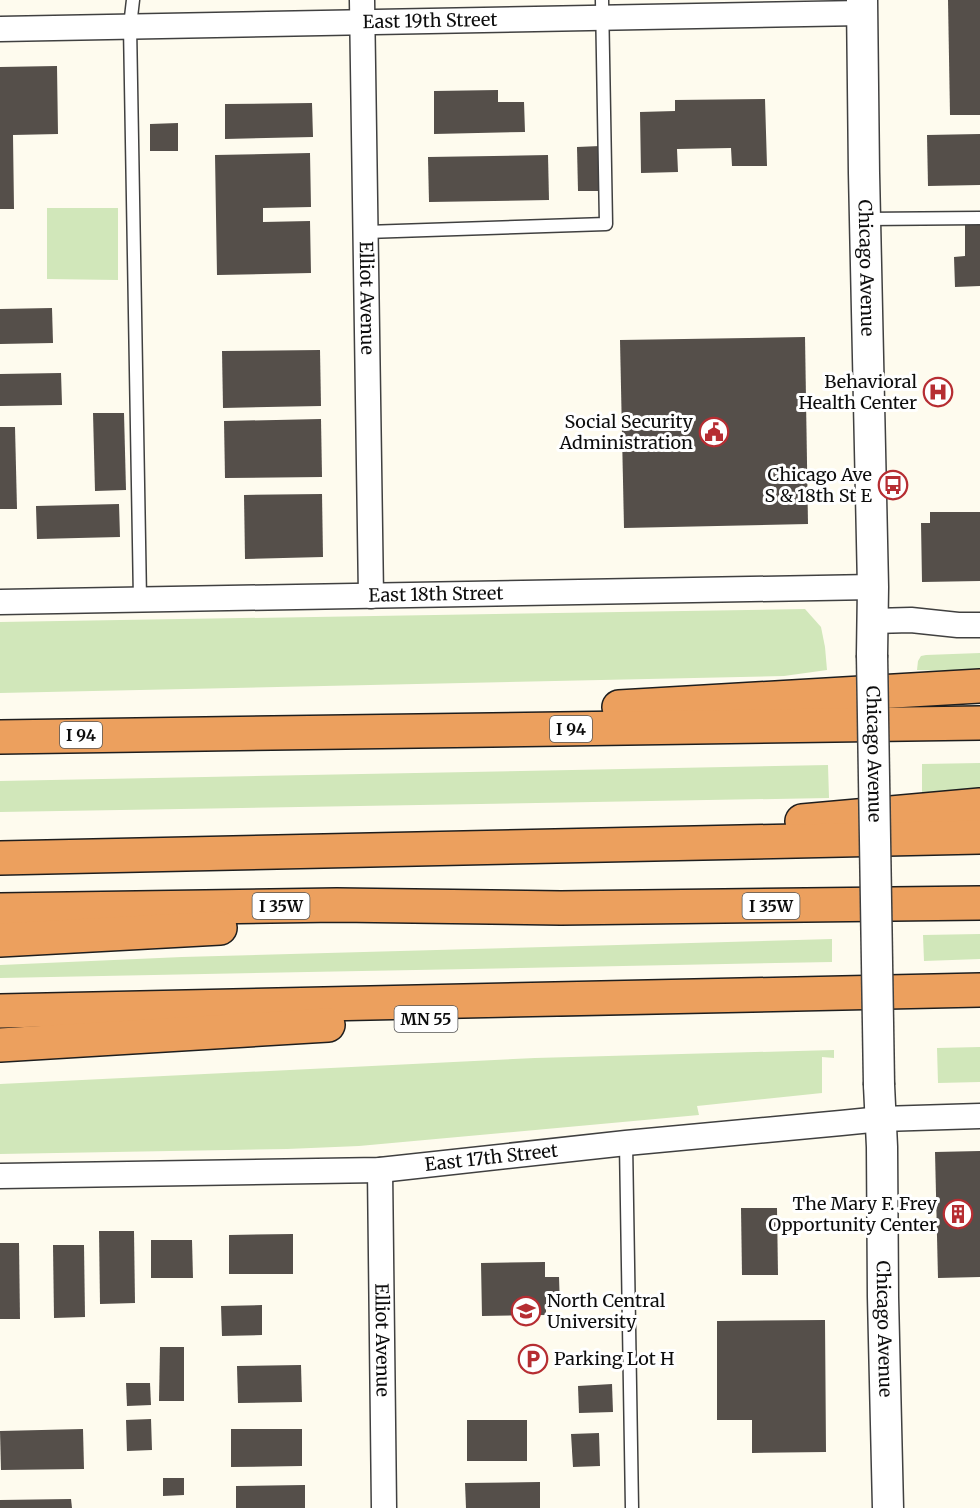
<svg xmlns="http://www.w3.org/2000/svg" width="980" height="1508" viewBox="0 0 980 1508" font-family="Merriweather,serif">
	<rect width="100%" height="100%" fill="#fefbee"/>
	<g fill="#d1e7ba">
		<path d="M47,208H118V280L47,279Z"/>
		<path d="M805,609L821,627L825,647L827,670L784,676L0,693V622Z"/>
		<path d="M980,653V672L917,670L918,661L921,656L926,655Z"/>
		<path d="M980,763V792L922,793V764Z"/>
		<path d="M828,765L829,798L0,812V781Z"/>
		<path d="M980,934V959L924,961L923,935Z"/>
		<path d="M832,939V962L0,978V965L182,957Z"/>
		<path d="M980,1047V1082L938,1083L937,1048Z"/>
		<path d="M834,1050V1058L822,1057V1093L697,1106L699,1115L359,1146L287,1149L0,1154V1084L535,1058Z"/>
	</g>
	<g fill="#554f4a">
		<path d="M948,0H980V115H950Z"/>
		<path d="M57,66L58,134L13,135L14,209H0V67Z"/>
		<path d="M498,90V102H524L525,132L434,134V91Z"/>
		<path d="M765,99L767,166H732L731,148L677,149L678,172L641,173L640,112L675,111V100Z"/>
		<path d="M312,103L313,137L225,139V104Z"/>
		<path d="M178,123V151H150V124Z"/>
		<path d="M980,134V185L928,186L927,135Z"/>
		<path d="M600,146L602,191H578L577,147Z"/>
		<path d="M310,153L311,207L263,208V222L310,221L311,273L217,275L215,155Z"/>
		<path d="M548,155L549,200L429,202L428,157Z"/>
		<path d="M965,225H980V286L955,287L954,257L965,256Z"/>
		<path d="M52,308L53,343L0,344V309Z"/>
		<path d="M805,337L808,524L624,528L620,340Z"/>
		<path d="M320,350L321,406L223,408L222,351Z"/>
		<path d="M61,373L62,405L0,406V374Z"/>
		<path d="M93,413H124L126,490L95,491Z"/>
		<path d="M321,419L322,477L225,478L224,421Z"/>
		<path d="M0,427H15L17,509H0Z"/>
		<path d="M322,494L323,557L245,559L244,495Z"/>
		<path d="M119,504L120,537L37,539L36,506Z"/>
		<path d="M930,512H980V581L922,582L921,523H930Z"/>
		<path d="M980,1151V1277L938,1278L935,1152Z"/>
		<path d="M741,1208H777L778,1275H742Z"/>
		<path d="M99,1231H134L135,1303L100,1304Z"/>
		<path d="M293,1234V1274H229V1235Z"/>
		<path d="M151,1240H192L193,1278H151Z"/>
		<path d="M0,1243H19L20,1319H0Z"/>
		<path d="M53,1245H84L85,1317L54,1318Z"/>
		<path d="M545,1262V1277H559L560,1307L546,1308V1315L482,1316L481,1263Z"/>
		<path d="M262,1305V1335L222,1336L221,1306Z"/>
		<path d="M825,1320L826,1452L752,1453V1420H717V1321Z"/>
		<path d="M160,1347H184V1401H159Z"/>
		<path d="M301,1365L302,1402L238,1403L237,1366Z"/>
		<path d="M126,1383H150L151,1405L127,1406Z"/>
		<path d="M612,1384L613,1412L579,1413L578,1386Z"/>
		<path d="M151,1419L152,1450L127,1451L126,1420Z"/>
		<rect x="467" y="1420" width="60" height="41"/>
		<path d="M83,1429L84,1469L1,1470L0,1431Z"/>
		<path d="M231,1429H302V1466L231,1467Z"/>
		<path d="M599,1433L600,1466L573,1467L571,1434Z"/>
		<path d="M163,1478H184V1495L163,1496Z"/>
		<path d="M540,1482V1508H466L465,1483Z"/>
		<path d="M305,1485V1508H236V1486Z"/>
		<path d="M71,1499L72,1508H0V1500Z"/>
	</g>
	<g fill="none" stroke-linecap="round" stroke-linejoin="round">
		<g stroke="#404040" stroke-width="15">
			<g id="service">
				<path d="M133,0L130,26L140,599"/>
				<path d="M865,219L980,218"/>
				<path d="M366,232L606,224L602,0"/>
				<path d="M626,1143L632,1508"/>
			</g>
		</g>
		<g stroke="#404040" stroke-width="27">
			<g id="minor">
				<path id="s1" d="M362,0L371,596"/>
				<path id="s2" d="M0,29L862,13"/>
				<path id="s3" d="M0,602L873,587"/>
				<path d="M873,621L911,620L958,625H980"/>
				<path id="s4" d="M380,1170L384,1508"/>
				<path id="s5" d="M0,1176L380,1170L626,1143L841,1123L881,1119L980,1116"/>
			</g>
		</g>
		<g stroke="#404040" stroke-width="33">
			<g id="tertiary">
				<path id="s6" d="M862,0L864,173L873,587L872,655"/>
				<path id="s7" d="M879,1085L882,1147L883,1297L888,1508"/>
			</g>
		</g>
		<g stroke="#1e1e1e" stroke-width="36">
			<g id="motorway">
				<path d="M619,707L980,686"/>
				<path d="M0,737L980,723"/>
				<path d="M802,821L980,805"/>
				<path d="M0,858L980,837"/>
				<path d="M0,910L337,905L561,908L980,903"/>
				<path d="M0,940L220,928"/>
				<path d="M0,1011L980,990"/>
				<path d="M0,1045L328,1025"/>
			</g>
		</g>
		<use href="#service" stroke="#fff" stroke-width="12"/>
		<use href="#minor" stroke="#fff" stroke-width="24"/>
		<use href="#tertiary" stroke="#fff" stroke-width="30"/>
		<use href="#motorway" stroke="#eca05e" stroke-width="33"/>
		<g stroke="#404040" stroke-width="33" stroke-linecap="butt">
			<g id="tertiary-bridge">
				<path id="s8" d="M872,655L879,1085"/>
			</g>
		</g>
		<use href="#tertiary-bridge" stroke="#fff" stroke-width="30"/>
	</g>
	<defs>
		<g id="hospital-ring" transform="scale(1.5)"><circle r="9.5" fill="#fff" stroke="#b62d32" stroke-width="1.5"/><path d="M-5-5h3v3.5h4V-5h3V5h-3V1.5h-4V5h-3Z" fill="#b62d32"/></g>
		<g id="civic-ring" transform="scale(1.5)"><circle r="9.5" fill="#fff" stroke="#b62d32" stroke-width="1.5"/><path d="M-.6-6.5H3V-4.5H.6V-3L4-1V1h2V6H-6V1h2V-1L-.6-3ZM-1.2 2.5V6h2.4V2.5Z" fill="#b62d32"/></g>
		<g id="bus-ring" transform="scale(1.5)"><circle r="9.5" fill="#fff" stroke="#b62d32" stroke-width="1.5"/><path d="M-5-6H5V4H4V6H2V4H-2V6H-4V4H-5ZM-3.5-4V0h7V-4ZM-3.5 1.2v1.5H-2V1.2ZM2 1.2v1.5H3.5V1.2Z" fill="#b62d32"/></g>
		<g id="building-ring" transform="scale(1.5)"><circle r="9.5" fill="#fff" stroke="#b62d32" stroke-width="1.5"/><path d="M-4-6H4V6H1V3H-1V6H-4ZM-2.5-4.3h1.7v1.8h-1.7ZM.8-4.3h1.7v1.8H.8ZM-2.5-1h1.7V.8h-1.7ZM.8-1h1.7V.8H.8Z" fill="#b62d32"/></g>
		<g id="university-ring" transform="scale(1.5)"><circle r="9.5" fill="#fff" stroke="#b62d32" stroke-width="1.5"/><path d="M0-5L7-2L0 1L-7-2ZM-4 1L0 2.5L4 1V4Q0 6-4 4Z" fill="#b62d32"/></g>
		<g id="parking-ring" transform="scale(1.5)"><circle r="9.5" fill="#fff" stroke="#b62d32" stroke-width="1.5"/><path d="M-3.5-5.5H1a3.5 3.5 0 0 1 0 7H-1V5.5H-3.5ZM-1-3.4V-.6H.8a1.4 1.4 0 0 0 0-2.8Z" fill="#b62d32"/></g>
	</defs>
	<g fill-rule="evenodd">
		<use href="#hospital-ring" x="938" y="392"/>
		<use href="#civic-ring" x="714" y="432"/>
		<use href="#bus-ring" x="893" y="485"/>
		<use href="#building-ring" x="958" y="1214"/>
		<use href="#university-ring" x="526" y="1311"/>
		<use href="#parking-ring" x="533" y="1359"/>
	</g>
	<g text-anchor="middle" stroke-width="6" stroke-linejoin="round" paint-order="stroke">
		<g fill="#fff" stroke="#565656" stroke-width="1.5">
			<rect x="550" y="716" width="42" height="26" rx="4.5"/>
			<rect x="60" y="722" width="42" height="26" rx="4.5"/>
			<rect x="252.5" y="893" width="57" height="26" rx="4.5"/>
			<rect x="742.5" y="893" width="57" height="26" rx="4.5"/>
			<rect x="394.5" y="1006" width="63" height="26" rx="4.5"/>
		</g>
		<g font-size="16" font-weight="bold" fill="#0d0d0d">
			<text x="571" y="735">I 94</text>
			<text x="81" y="741">I 94</text>
			<text x="281" y="912">I 35W</text>
			<text x="771" y="912">I 35W</text>
			<text x="426" y="1025">MN 55</text>
		</g>
		<g font-size="18" fill="#0d0d0d" stroke="#fff">
			<text dy="6" stroke="none"><textPath href="#s2" startOffset="430">East 19th Street</textPath></text>
			<text dy="6" stroke="none"><textPath href="#s6" startOffset="268">Chicago Avenue</textPath></text>
			<text dy="6" stroke="none"><textPath href="#s1" startOffset="298">Elliot Avenue</textPath></text>
			<text dy="6" stroke="none"><textPath href="#s3" startOffset="436">East 18th Street</textPath></text>
			<text dy="6" stroke="none"><textPath href="#s8" startOffset="99">Chicago Avenue</textPath></text>
			<text dy="6" stroke="none"><textPath href="#s5" startOffset="492">East 17th Street</textPath></text>
			<text dy="6" stroke="none"><textPath href="#s7" startOffset="244">Chicago Avenue</textPath></text>
			<text dy="6" stroke="none"><textPath href="#s4" startOffset="170">Elliot Avenue</textPath></text>
		</g>
		<g font-size="18" fill="#0d0d0d" stroke="#fff" text-anchor="end">
			<text x="917" y="388">Behavioral<tspan x="917" dy="21">Health Center</tspan></text>
			<text x="693" y="428">Social Security<tspan x="693" dy="21">Administration</tspan></text>
			<text x="872" y="481">Chicago Ave<tspan x="872" dy="21">S &amp; 18th St E</tspan></text>
			<text x="937" y="1210">The Mary F. Frey<tspan x="937" dy="21">Opportunity Center</tspan></text>
			<text x="547" y="1307" text-anchor="start">North Central<tspan x="547" dy="21">University</tspan></text>
			<text x="554" y="1365" text-anchor="start">Parking Lot H</text>
		</g>
	</g>
</svg>
